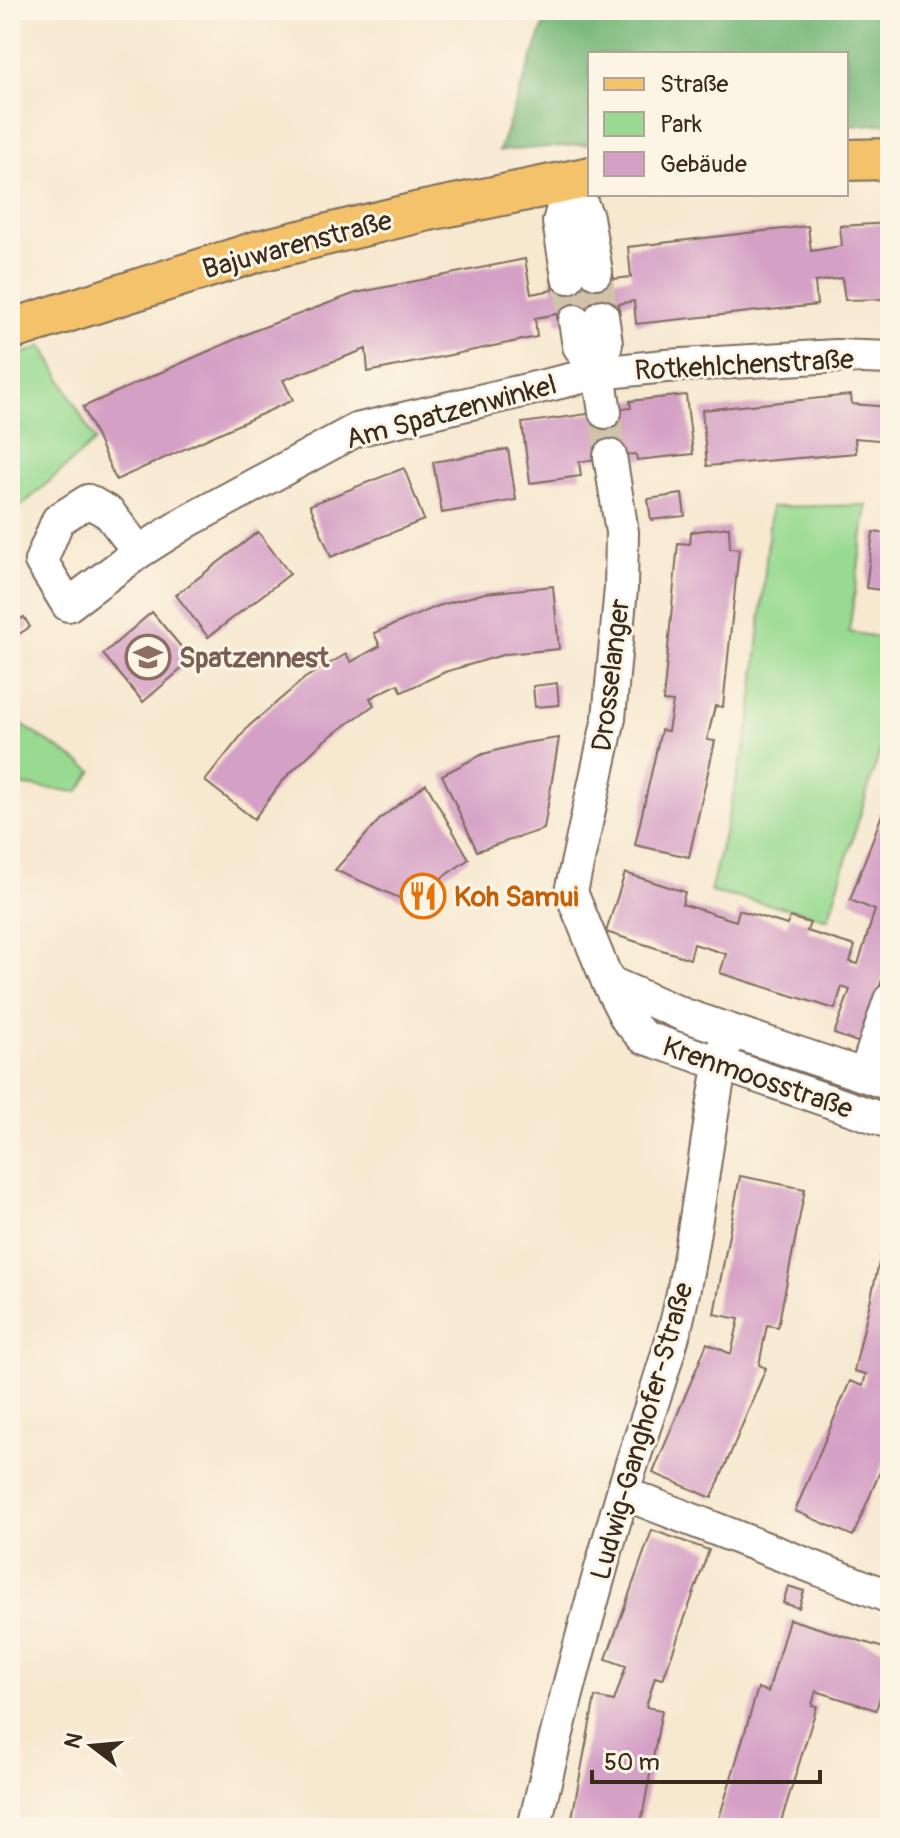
<svg xmlns="http://www.w3.org/2000/svg" width="900" height="1838" viewBox="0 0 900 1838" font-family="Pangolin,sans-serif">
	<rect width="100%" height="100%" fill="#fcf5e5"/>
	<filter id="ink" filterUnits="userSpaceOnUse"><feTurbulence type="fractalNoise" baseFrequency=".0125" numOctaves="2"/><feDisplacementMap in="SourceGraphic" scale="16" xChannelSelector="R" yChannelSelector="G"/><feConvolveMatrix kernelMatrix="1 2 1 2 8 2 1 2 1" color-interpolation-filters="sRGB"/></filter>
	<filter id="wash" filterUnits="userSpaceOnUse"><feTurbulence type="fractalNoise" baseFrequency=".006" numOctaves="4" result="noise"/><feDisplacementMap in="SourceGraphic" scale="32" xChannelSelector="R" yChannelSelector="G"/><feGaussianBlur stdDeviation="1.8" result="paint"/><feColorMatrix in="noise" values="0 0 0 0 0 0 0 0 0 0 0 0 0 0 0 0 0 1.4 0 .05"/><feComposite in="paint" operator="in"/></filter>
	<g filter="url(#wash)">
		<rect width="100%" height="100%" fill="#f7e8d0"/>
		<g fill="#98da91" stroke="#6a8258" stroke-width="2">
			<path d="M43,346L95,441L10,516V359Z"/>
			<path d="M867,505L849,632L890,639V718L828,919L801,911L710,892L751,720L771,507Z"/>
			<path d="M10,717L93,771L78,792L10,784Z"/>
		</g>
		<path fill="#7aba7b" stroke="#5a724c" stroke-width="2" d="M549,10H890V123L846,126V54H590V144L499,151Z"/>
		<g id="blocks">
			<g fill="#d5a0c6">
				<path d="M890,223V299L845,300L842,278L815,282L817,305L636,324L634,301L618,304L620,313L575,321L558,324L557,314L535,318L537,337L368,372L366,349L283,380L293,400L116,480L83,407L256,330L356,293L525,259L531,294L553,290L551,280L612,269L614,279L631,277L628,247L808,226L811,251L842,246L840,226Z"/>
				<path d="M686,395L693,454L637,460L636,454L610,456L579,462L581,476L530,483L522,423L631,408L630,401Z"/>
				<path d="M851,395L852,404L890,407V441L855,438L856,453L707,466L702,410Z"/>
				<path d="M508,449L516,500L442,513L433,462Z"/>
				<path d="M404,468L424,520L331,557L310,505Z"/>
				<path d="M682,494L685,516L651,520L648,499Z"/>
				<path d="M729,527L730,548L739,549L723,707L715,706L707,740L715,741L689,857L635,845L661,730L668,731L673,702L663,701L678,543L690,544L691,532Z"/>
				<path d="M258,532L290,574L208,637L176,595Z"/>
				<path d="M873,532L890,534V591L866,588Z"/>
				<path d="M553,586L559,649L506,654L445,672L402,692L398,684L370,698L374,705L325,740L284,779L254,819L205,781L249,726L305,678L346,654L351,662L380,646L374,633L438,606L485,593Z"/>
				<path d="M152,612L192,660L143,702L103,654Z"/>
				<path d="M24,617L30,627L19,634L13,624Z"/>
				<path d="M557,683L559,705L535,707L533,686Z"/>
				<path d="M559,738L544,829L477,851L442,775L483,754L525,743Z"/>
				<path d="M426,784L469,859L440,879L420,907L335,870L381,818Z"/>
				<path d="M890,793V957L860,1043L834,1034L850,990L842,987L835,1009L720,973L726,954L694,944L690,959L606,932L625,873L685,892L682,904L736,921L739,910L787,925L790,917L810,923L807,931L855,946L850,962L858,964L875,910L850,900Z"/>
				<path d="M740,1176L805,1189L778,1327L767,1325L759,1365L766,1368L712,1498L653,1473L707,1343L731,1354L739,1319L714,1314Z"/>
				<path d="M885,1237L890,1238V1448L853,1536L795,1511L850,1381L863,1386L866,1374L854,1371Z"/>
				<path d="M652,1530L709,1550L663,1679L655,1677L646,1707L662,1710L640,1828H570L595,1697L614,1701L626,1666L606,1659Z"/>
				<path d="M788,1586L804,1591L799,1608L783,1603Z"/>
				<path d="M789,1619L890,1650V1666L876,1710L816,1691L812,1705L817,1706L779,1828H738L718,1822L758,1688L768,1692Z"/>
			</g>
		</g>
	</g>
	<g filter="url(#ink)">
		<use href="#blocks" fill-opacity="0" stroke="#7d6c5c" stroke-width="2"/>
		<g fill="none" stroke-linecap="round" stroke-linejoin="round">
			<g stroke="#d1c2ac" stroke-width="32" stroke-dasharray="32 16" stroke-linecap="butt">
				<path d="M596,272L602,316"/>
				<path d="M568,277L575,321"/>
				<path d="M605,412L610,456"/>
			</g>
			<g stroke="#7d6c5c" stroke-width="36">
				<g id="minor">
					<path d="M571,179L587,217L596,272"/>
					<path d="M568,277L559,222L571,179"/>
					<path d="M602,316L606,343L599,373L605,412"/>
					<path d="M575,321L579,346L599,373"/>
					<path d="M610,456L622,532L621,588L609,718L571,892L608,982L627,1019L643,1037L890,1122"/>
					<path d="M139,552L109,513L88,501L58,520L41,561L68,605L139,552L188,521L356,430L599,373L665,366L836,356L890,358"/>
					<path d="M608,982L684,1015L890,1084"/>
					<path d="M865,1075L890,1000"/>
					<path d="M623,1493L890,1597"/>
					<path d="M534,1828C560,1716 590,1605 622,1495C640,1435 664,1376 678,1316C700,1221 706,1124 728,1030"/>
				</g>
			</g>
			<g stroke="#7d6c5c" stroke-width="44">
				<g id="major">
					<path d="M846,160L890,159"/>
					<path d="M10,330L259,251L420,212L590,177"/>
				</g>
			</g>
			<use href="#minor" stroke="#fff" stroke-width="32"/>
			<use href="#major" stroke="#f3c26a" stroke-width="40"/>
		</g>
	</g>
	<defs>
		<g id="school-ring" transform="scale(2.3)"><circle r="9.5" fill="#fcf5e5" stroke="#8d6e63" stroke-width="1.5"/><path d="M0-5L7-2L0 1L-7-2ZM-4 1L0 2.5L4 1V4Q0 6-4 4Z" fill="#8d6e63"/></g>
		<g id="restaurant-ring" transform="scale(2.3)"><circle r="9.5" fill="#fcf5e5" stroke="#e8710a" stroke-width="1.5"/><path d="M-5-6h1v4h1v-4h1v4h1v-4h1v5L-1.5 .5V6h-2V.5L-5-1ZM5-6V6H3V1.5H1.5Q1.5-4 5-6Z" fill="#e8710a"/></g>
	</defs>
	<g fill-rule="evenodd">
		<use href="#school-ring" x="148" y="657"/>
		<use href="#restaurant-ring" x="423" y="896"/>
	</g>
	<g text-anchor="middle" stroke-width="6" stroke-linejoin="round" paint-order="stroke">
		<g font-size="28" fill="#3b2a1e" stroke="#fcf5e5">
			<text transform="translate(297 244) rotate(-15)" y="10">Bajuwarenstraße</text>
			<text transform="translate(744 364) rotate(-3)" y="10">Rotkehlchenstraße</text>
			<text transform="translate(451 411) rotate(-15)" y="10">Am Spatzenwinkel</text>
			<text transform="translate(610 675) rotate(-83)" y="10">Drosselanger</text>
			<text transform="translate(758 1077) rotate(19)" y="10">Krenmoosstraße</text>
			<text transform="translate(641 1431) rotate(-74)" y="10">Ludwig-Ganghofer-Straße</text>
		</g>
		<g font-size="28" font-weight="bold" fill="#785e54" stroke="#fcf5e5" text-anchor="start">
			<text x="179" y="667">Spatzennest</text>
		</g>
		<g font-size="28" font-weight="bold" fill="#c56008" stroke="#fcf5e5" text-anchor="start">
			<text x="454" y="906">Koh Samui</text>
		</g>
	</g>
	<rect width="900" height="1838" fill="none" stroke="#fcf5e5" stroke-width="40"/>
	<rect x="588" y="52" width="260" height="144" fill="#fcf5e5" stroke="#afa495" stroke-width="2"/>
	<rect x="604" y="78" width="40" height="12" fill="#f3c26a" stroke="#afa495" stroke-width="2"/>
	<text x="660" y="92" font-size="24" fill="#3b2a1e">Straße</text>
	<rect x="604" y="112" width="40" height="24" fill="#98da91" stroke="#afa495" stroke-width="2"/>
	<text x="660" y="132" font-size="24" fill="#3b2a1e">Park</text>
	<rect x="604" y="152" width="40" height="24" fill="#d5a0c6" stroke="#afa495" stroke-width="2"/>
	<text x="660" y="172" font-size="24" fill="#3b2a1e">Gebäude</text>
	<g transform="translate(92 1746) rotate(286)" stroke="#fcf5e5" stroke-width="6" paint-order="stroke">
	<path d="M0-6L14 30L0 20L-14 30Z" fill="#3b2a1e"/>
	<text y="-12" font-size="22" font-weight="bold" text-anchor="middle" fill="#3b2a1e">N</text>
	</g>
	<path d="M592 1770v12h228v-12" fill="none" stroke="#3b2a1e" stroke-width="4"/>
	<text x="604" y="1770" font-size="24" fill="#3b2a1e" stroke="#fcf5e5" stroke-width="6" paint-order="stroke">50 m</text>
</svg>
